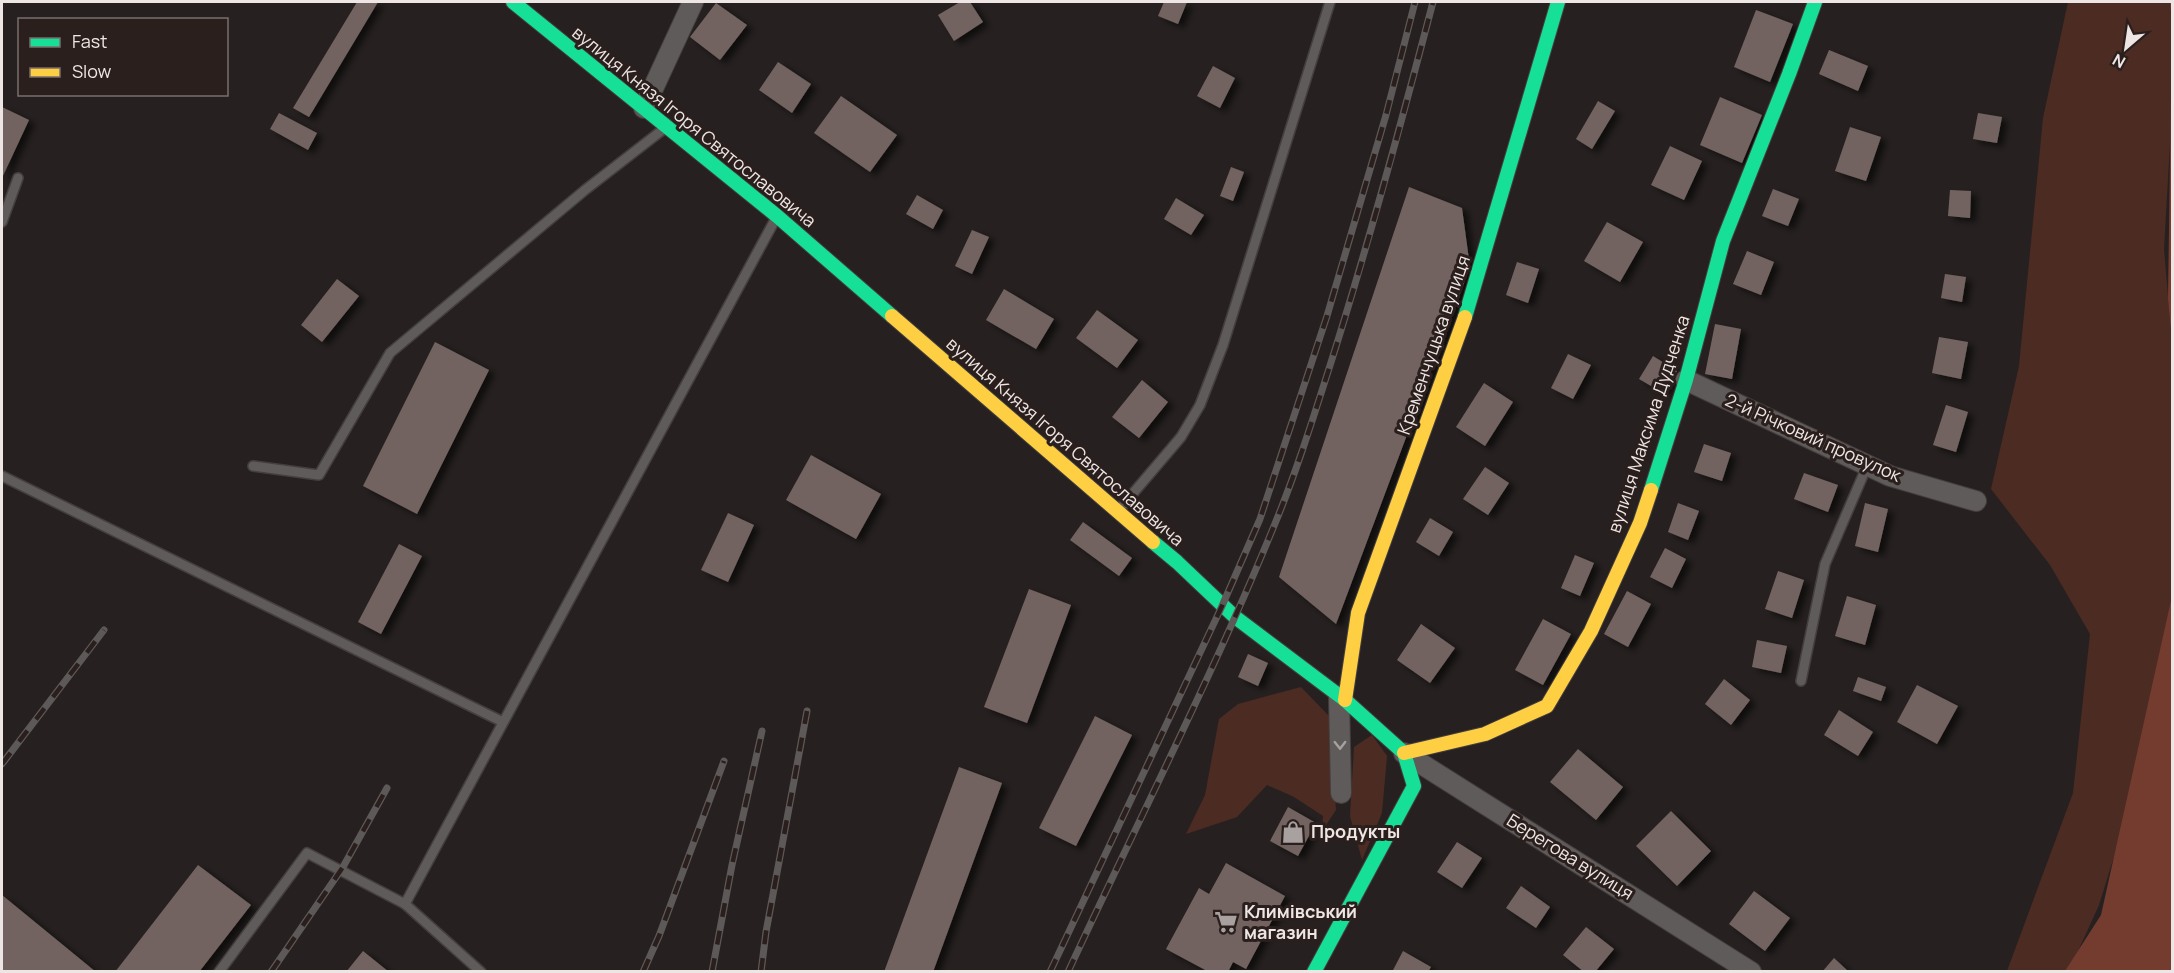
<svg xmlns="http://www.w3.org/2000/svg" width="2174" height="973" viewBox="0 0 2174 973" font-family="Manrope,sans-serif">
	<defs>
		<filter id="shadow"><feDropShadow dx="6" dy="4" stdDeviation="3" flood-color="#0009"/></filter>
	</defs>
	<rect width="100%" height="100%" fill="#262120"/>
	<g fill="#4c2b23">
		<path d="M2068,2H2172V109L2164,249L2172,344V621L2160,709L2099,905L2069,971H2007L2073,793L2090,634L2050,565L1991,489L2019,366L2043,118Z"/>
		<path d="M1301,687L1329,716L1336,810L1322,831L1323,816L1294,797L1267,785L1237,817L1186,834L1205,795L1219,719L1238,704Z"/>
		<path d="M1372,735L1387,756L1382,813L1362,860L1350,816L1354,747Z"/>
	</g>
	<g fill="#733c2f">
		<path d="M2170,2H2172V343L2168,299L2172,22Z"/>
		<path d="M2172,596V971H2065L2101,915Z"/>
	</g>
	<g fill="#736460" filter="url(#shadow)">
		<path d="M357,2H378L309,117L293,108Z"/>
		<path d="M960,2H970L983,22L954,41L938,15Z"/>
		<path d="M1164,2H1187L1178,24L1158,16Z"/>
		<path d="M716,3L747,25L720,60L690,37Z"/>
		<path d="M1756,10L1793,24L1770,82L1734,67Z"/>
		<path d="M1829,50L1868,66L1858,91L1819,74Z"/>
		<path d="M778,62L811,84L792,113L759,90Z"/>
		<path d="M1213,66L1235,78L1220,108L1197,96Z"/>
		<path d="M841,96L897,135L870,172L814,133Z"/>
		<path d="M1720,97L1762,115L1742,163L1700,145Z"/>
		<path d="M1598,101L1615,111L1592,149L1576,139Z"/>
		<path d="M2,107L29,120L2,178Z"/>
		<path d="M279,113L317,133L308,150L270,129Z"/>
		<path d="M1978,113L2002,117L1997,143L1973,139Z"/>
		<path d="M1850,127L1881,137L1866,181L1835,171Z"/>
		<path d="M1670,146L1702,161L1684,200L1651,185Z"/>
		<path d="M1231,167L1244,172L1233,201L1220,196Z"/>
		<path d="M1409,187L1462,208L1470,267L1336,624L1279,577Z"/>
		<path d="M1773,189L1799,199L1788,226L1762,216Z"/>
		<path d="M1950,190L1971,191L1970,218L1948,216Z"/>
		<path d="M917,195L943,210L933,229L906,214Z"/>
		<path d="M1176,198L1204,215L1191,235L1164,219Z"/>
		<path d="M1607,222L1643,242L1620,282L1584,261Z"/>
		<path d="M972,230L989,237L972,274L955,266Z"/>
		<path d="M1747,251L1774,262L1761,295L1733,284Z"/>
		<path d="M1517,262L1539,269L1528,303L1506,295Z"/>
		<path d="M1945,274L1966,277L1962,302L1941,298Z"/>
		<path d="M337,279L359,296L322,342L301,325Z"/>
		<path d="M1004,289L1054,319L1036,349L986,320Z"/>
		<path d="M1097,310L1138,340L1117,368L1076,338Z"/>
		<path d="M1715,324L1741,329L1732,379L1705,374Z"/>
		<path d="M1939,337L1968,342L1961,379L1932,373Z"/>
		<path d="M435,342L489,370L417,514L363,486Z"/>
		<path d="M1568,354L1591,365L1573,399L1551,388Z"/>
		<path d="M1653,356L1677,371L1663,393L1639,379Z"/>
		<path d="M1142,380L1168,402L1139,438L1112,417Z"/>
		<path d="M1484,383L1513,402L1485,446L1456,427Z"/>
		<path d="M1946,405L1968,412L1956,452L1933,445Z"/>
		<path d="M1704,444L1731,453L1722,481L1694,472Z"/>
		<path d="M811,455L881,494L856,539L786,500Z"/>
		<path d="M1485,467L1509,483L1488,515L1463,499Z"/>
		<path d="M1804,473L1838,485L1828,512L1794,499Z"/>
		<path d="M1678,503L1699,511L1688,540L1668,532Z"/>
		<path d="M1865,503L1888,509L1878,552L1855,546Z"/>
		<path d="M728,513L754,525L728,582L701,570Z"/>
		<path d="M1430,518L1453,532L1439,556L1416,542Z"/>
		<path d="M1083,522L1132,558L1119,576L1070,540Z"/>
		<path d="M399,544L422,556L381,634L358,622Z"/>
		<path d="M1665,548L1686,559L1672,588L1650,577Z"/>
		<path d="M1575,555L1594,563L1580,596L1561,588Z"/>
		<path d="M1778,571L1804,580L1792,618L1765,609Z"/>
		<path d="M1029,589L1071,605L1027,723L984,707Z"/>
		<path d="M1627,591L1651,604L1628,647L1604,634Z"/>
		<path d="M1847,596L1876,605L1865,645L1835,636Z"/>
		<path d="M1543,619L1571,634L1543,685L1515,670Z"/>
		<path d="M1421,624L1455,648L1430,683L1397,660Z"/>
		<path d="M1757,640L1787,646L1781,673L1752,667Z"/>
		<path d="M1248,654L1268,663L1258,686L1238,677Z"/>
		<path d="M1858,677L1886,687L1881,701L1853,691Z"/>
		<path d="M1724,679L1750,700L1731,725L1705,704Z"/>
		<path d="M1917,685L1958,706L1937,744L1897,722Z"/>
		<path d="M1839,710L1873,732L1858,756L1824,735Z"/>
		<path d="M1095,716L1132,735L1076,846L1039,828Z"/>
		<path d="M1578,749L1623,787L1596,820L1550,782Z"/>
		<path d="M959,767L1002,783L933,972H884Z"/>
		<path d="M1288,807L1316,823L1298,856L1270,841Z"/>
		<path d="M1671,811L1711,851L1677,886L1636,846Z"/>
		<path d="M1457,842L1482,858L1462,888L1437,872Z"/>
		<path d="M1226,863L1285,896L1246,969L1233,962L1228,972H1209L1166,949L1199,888L1209,894Z"/>
		<path d="M198,865L251,905L199,972H115Z"/>
		<path d="M1521,886L1550,907L1536,928L1506,908Z"/>
		<path d="M1754,891L1790,918L1765,951L1729,924Z"/>
		<path d="M2,895L96,972H2Z"/>
		<path d="M1586,927L1614,949L1595,972H1584L1563,955Z"/>
		<path d="M363,951L389,972H346Z"/>
		<path d="M1403,951L1431,967L1428,972H1392Z"/>
		<path d="M1834,958L1849,972H1822Z"/>
	</g>
	<g fill="none" stroke-linecap="round" stroke-linejoin="round">
		<g stroke="#443f3e" stroke-width="12">
			<g id="lane">
				<path d="M2,222L18,178"/>
				<path d="M253,466L319,475L390,353L585,190L665,128"/>
				<path d="M2,476L503,722"/>
				<path d="M1118,511L1181,437L1200,405L1223,345L1330,2"/>
				<path d="M1801,681L1825,564L1867,466"/>
				<path d="M219,972L307,853L405,904"/>
				<path d="M481,972L405,904L776,218"/>
			</g>
		</g>
		<g stroke="#443f3e" stroke-width="22">
			<g id="street">
				<path d="M644,108L693,2"/>
				<path d="M1686,380L1890,476L1976,501"/>
				<path d="M1339,696L1341,793"/>
				<path d="M1404,753L1751,972"/>
			</g>
		</g>
		<g stroke="#443f3e" stroke-width="16">
			<g id="fast">
				<path d="M513,2L777,216L892,316"/>
				<path d="M1465,317L1558,2"/>
				<path d="M1651,490L1686,380L1723,241L1789,74L1815,2"/>
				<path d="M1153,542L1177,562L1235,617L1345,700L1404,753L1414,786L1314,972"/>
			</g>
		</g>
		<g stroke="#443f3e" stroke-width="16">
			<g id="slow">
				<path d="M892,316L1153,542"/>
				<path d="M1345,700L1358,613L1465,317"/>
				<path d="M1404,753L1485,734L1547,706L1591,631L1640,523L1651,490"/>
			</g>
		</g>
		<use href="#lane" stroke="#5f5b5a" stroke-width="9"/>
		<use href="#street" stroke="#5f5b5a" stroke-width="20"/>
		<use href="#fast" stroke="#16e098" stroke-width="14"/>
		<use href="#slow" stroke="#ffcf43" stroke-width="14"/>
		<g stroke="#5d5958" stroke-width="7">
			<g id="rail">
				<path d="M2,764L104,630"/>
				<path d="M271,972L343,867L387,788"/>
				<path d="M643,972L659,936L724,761"/>
				<path d="M712,972L732,865L762,731"/>
				<path d="M761,972L766,932L807,711"/>
				<path d="M1050,972L1222,606L1260,519L1327,316L1386,115L1415,2"/>
				<path d="M1068,972C1137,823 1212,677 1274,526C1294,478 1310,428 1326,378C1366,254 1400,128 1433,2"/>
			</g>
		</g>
		<use href="#rail" stroke="#2a1f1c" stroke-width="4.5" stroke-dasharray="14" stroke-linecap="butt"/>
	</g>
	<defs><path id="oneway-chevron" d="M-2-3.5L2.5 0L-2 3.5" fill="none" stroke-width="1.6" stroke-linecap="round" stroke-linejoin="round" transform="scale(1.5)"/></defs>
	<use stroke="#a6a09f" href="#oneway-chevron" transform="translate(1340 745) rotate(89)"/>
	<defs>
		<g id="shop-bare" transform="scale(1.8)"><path d="M-5-2.5h2.3a2.7 3.5 0 0 1 5.4 0H5L5.5 6h-11ZM-1.5-2.5h3a1.5 2.3 0 0 0-3 0Z" fill="#a8a19f" stroke="#2a1f1c" stroke-width="2.5" paint-order="stroke"/></g>
		<g id="supermarket-bare" transform="scale(1.8)"><path d="M-6-5.5h2.5l.6 2H6L4.5 2H-2.5L-4.4-4H-6ZM-1.5 3.2a1.3 1.3 0 1 0 .1 0ZM3 3.2a1.3 1.3 0 1 0 .1 0Z" fill="#a8a19f" stroke="#2a1f1c" stroke-width="2.5" paint-order="stroke"/></g>
	</defs>
	<g fill-rule="evenodd">
		<use href="#shop-bare" x="1293" y="832"/>
		<use href="#supermarket-bare" x="1226" y="922"/>
	</g>
	<g text-anchor="middle" stroke-width="6" stroke-linejoin="round" paint-order="stroke">
		<g font-size="18" fill="#eee6e4" stroke="#2a1f1c">
			<text transform="translate(694 127) rotate(39)" y="6">вулиця Князя Ігоря Святославовича</text>
			<text transform="translate(1434 345) rotate(-71)" y="6">Кременчуцька вулиця</text>
			<text transform="translate(1649 424) rotate(-72)" y="6">вулиця Максима Дудченка</text>
			<text transform="translate(1813 438) rotate(24)" y="6">2-й Річковий провулок</text>
			<text transform="translate(1065 442) rotate(41)" y="6">вулиця Князя Ігоря Святославовича</text>
			<text transform="translate(1570 857) rotate(32)" y="6">Берегова вулиця</text>
		</g>
		<g font-size="18" font-weight="bold" fill="#eee6e4" stroke="#2a1f1c" text-anchor="start">
			<text x="1311" y="838">Продукты</text>
			<text x="1244" y="918">Климівський<tspan x="1244" dy="21">магазин</tspan></text>
		</g>
	</g>
	<rect width="2174" height="973" fill="none" stroke="#eee6e4" stroke-width="6"/>
	<rect x="18" y="18" width="210" height="78" fill="#2a1f1c" stroke="#786f6c" stroke-width="1.5"/>
	<rect x="30" y="38" width="30" height="9" fill="#16e098" stroke="#786f6c" stroke-width="1.5"/>
	<text x="72" y="48" font-size="18" fill="#eee6e4">Fast</text>
	<rect x="30" y="68" width="30" height="9" fill="#ffcf43" stroke="#786f6c" stroke-width="1.5"/>
	<text x="72" y="78" font-size="18" fill="#eee6e4">Slow</text>
	<g transform="translate(2126 48) rotate(209)" stroke="#2a1f1c" stroke-width="4.5" paint-order="stroke">
	<path d="M0-4.5L10 22L0 15L-10 22Z" fill="#eee6e4"/>
	<text y="-9" font-size="16" font-weight="bold" text-anchor="middle" fill="#eee6e4">N</text>
	</g>
</svg>
